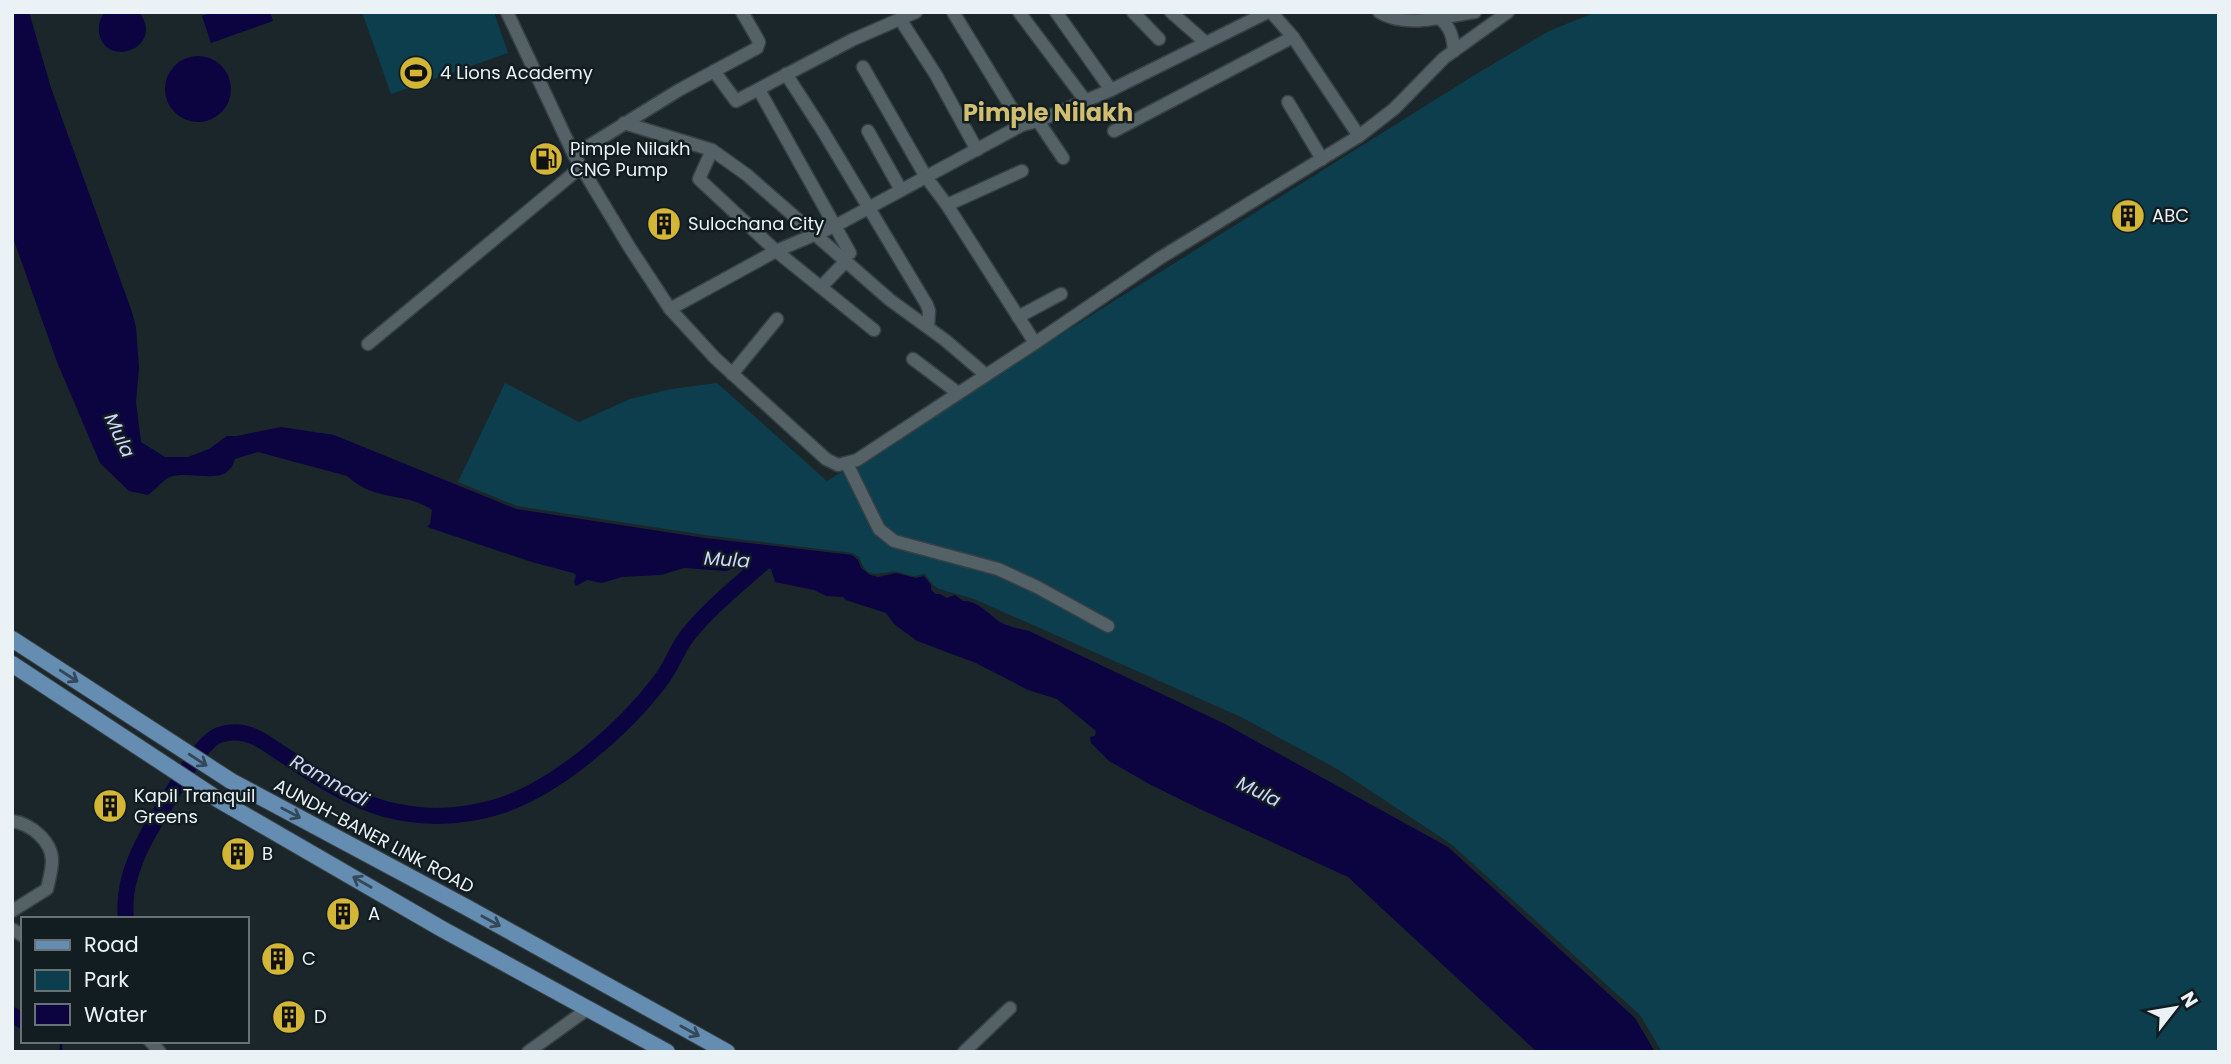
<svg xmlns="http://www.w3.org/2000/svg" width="2231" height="1064" viewBox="0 0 2231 1064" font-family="Poppins,sans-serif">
	<rect width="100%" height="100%" fill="#1b262b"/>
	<g fill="#0c3e4e">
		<path d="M362,12H494L508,53L391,94Z"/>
		<path d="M1596,12H2219V1052H1662L1640,1015L1451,844L1339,770L1241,717L974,599L939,589L933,585L925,574C921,574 918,576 914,576C906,576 899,570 891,572C874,574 866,578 859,557L852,553L705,535L517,506L458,482L505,383L579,422L630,399L671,389L717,383L827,481L1473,76L1549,31Z"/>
	</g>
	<g fill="#0c0341">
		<path d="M12,12H29L51,88L132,312L136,327L139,368L136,402L141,442L165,457H188L209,449L227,436H237L281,427L334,435L516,509L705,538L852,555L858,560L861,568L870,575L878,577L896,573L916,578L924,576L931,585V590L936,594H940L947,598L955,595L963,601C976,600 987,612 997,620C1005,626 1019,629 1029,631L1225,724L1448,847L1635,1018L1655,1052H1537L1348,877L1202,810L1151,785L1109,761L1091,743L1090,737L1095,736L1096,731L1057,699L1028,690L976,663L917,641L894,624L886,613L846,600L843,597L826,596L814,590L775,582L771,569L741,565L726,571L684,568L661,575L622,577L602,583L587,580L576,586L574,582L576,575L573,573L532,562L427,527L430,524L432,510C405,491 376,503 347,476L258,452L235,459C227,489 192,469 170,477C163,480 155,490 148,495L129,491L100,463L57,362L12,235Z"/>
		<path d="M105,12H139C166,47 106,70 99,33C98,25 100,18 105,12Z"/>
		<path d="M214,12H270L273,21L211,43L202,16Z"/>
		<circle cx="198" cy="89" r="33"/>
	</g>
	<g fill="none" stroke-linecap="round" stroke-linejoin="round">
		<path stroke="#0c0341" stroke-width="2.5" d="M61,1052V1041"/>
		<g stroke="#0c0341" stroke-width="16">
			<path d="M126,919C121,878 144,839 165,805C176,787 200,743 219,735C231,731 244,732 255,737C266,742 277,751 287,757C317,777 350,799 385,809C423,819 462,818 500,806C558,787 625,728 661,680C672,666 677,648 688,635C710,607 739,585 765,561"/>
			<path d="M12,1015L23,1021"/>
		</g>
		<g stroke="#374145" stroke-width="15">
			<g id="minor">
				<path d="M507,12L574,155L630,248L670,309L715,358L826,459L838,465L857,460L1035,343L1160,258L1359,136L1394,109L1444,58L1508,12"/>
				<path d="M953,12L1022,125"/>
				<path d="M1019,12L1085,100"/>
				<path d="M1056,12L1111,90"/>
				<path d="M1133,12L1159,39"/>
				<path d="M1171,12L1205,42"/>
				<path d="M1271,12L1293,37L1359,136"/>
				<path d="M1379,12C1406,29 1445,16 1475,12"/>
				<path d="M1438,17C1450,26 1453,36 1454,51"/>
				<path d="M900,19L936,75L977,150"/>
				<path d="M863,67L926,177L947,205L1035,343"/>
				<path d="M714,71L736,101L852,40L916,12"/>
				<path d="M786,74L821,128L927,305L929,311L928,327"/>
				<path d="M759,90L850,253"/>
				<path d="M1288,102L1322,159"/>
				<path d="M1038,121L1063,158"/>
				<path d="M624,123L712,150L747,175L890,300L945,340L986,375"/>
				<path d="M868,131L901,190"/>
				<path d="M1114,131L1293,37"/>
				<path d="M712,150L699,179L776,251L874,330"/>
				<path d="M574,155L679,90L757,48L759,42L757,38L742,12"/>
				<path d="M947,205L1022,171"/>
				<path d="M821,287L845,262"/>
				<path d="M670,309L776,251L835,226L1022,125L1038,121L1111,90L1268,12"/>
				<path d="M1018,317L1061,294"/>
				<path d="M368,344L581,167"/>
				<path d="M913,359L958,393"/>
				<path d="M732,374L777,319"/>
				<path d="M847,464L879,529L894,541L998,569L1037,587L1108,626"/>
				<path d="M12,821C31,824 52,841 52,861C52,870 49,880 47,889L12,911"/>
				<path d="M12,929L23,936"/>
				<path d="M150,1041L160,1052"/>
				<path d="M528,1052L589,1008"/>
				<path d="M964,1052L1010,1008"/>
			</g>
		</g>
		<g stroke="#374145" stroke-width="18">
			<g id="major">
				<path d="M12,639L231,781L466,907L727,1052"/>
				<path d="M12,664L219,800L442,929L667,1052"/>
			</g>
		</g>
		<use href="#minor" stroke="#546166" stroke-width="12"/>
		<use href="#major" stroke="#658cb1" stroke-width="16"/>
	</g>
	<defs><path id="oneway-shaft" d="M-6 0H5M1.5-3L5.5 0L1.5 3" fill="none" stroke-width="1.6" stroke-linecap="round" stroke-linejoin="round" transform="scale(1.75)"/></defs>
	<g stroke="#33495b">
		<use href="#oneway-shaft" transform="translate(69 676) rotate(33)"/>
		<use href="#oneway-shaft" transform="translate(198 760) rotate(33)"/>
		<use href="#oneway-shaft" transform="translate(291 813) rotate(28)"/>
		<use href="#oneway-shaft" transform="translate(362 882) rotate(-150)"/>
		<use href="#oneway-shaft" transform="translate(491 921) rotate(29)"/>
		<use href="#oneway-shaft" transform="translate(690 1031) rotate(29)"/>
	</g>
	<defs>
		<g id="stadium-disc" transform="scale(1.75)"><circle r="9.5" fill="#d3b635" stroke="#111d21"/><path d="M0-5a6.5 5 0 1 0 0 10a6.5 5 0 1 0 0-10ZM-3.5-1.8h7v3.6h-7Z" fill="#111"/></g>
		<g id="fuel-disc" transform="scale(1.75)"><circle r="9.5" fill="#d3b635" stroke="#111d21"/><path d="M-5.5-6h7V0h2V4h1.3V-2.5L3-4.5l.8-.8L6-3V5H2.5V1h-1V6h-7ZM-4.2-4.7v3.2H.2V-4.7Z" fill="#111"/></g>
		<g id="building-disc" transform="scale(1.75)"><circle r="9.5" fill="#d3b635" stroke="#111d21"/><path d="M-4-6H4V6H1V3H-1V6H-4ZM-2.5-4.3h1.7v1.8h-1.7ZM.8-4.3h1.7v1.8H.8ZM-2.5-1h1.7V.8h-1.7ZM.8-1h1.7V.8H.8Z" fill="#111"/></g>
	</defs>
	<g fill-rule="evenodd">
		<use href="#stadium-disc" x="416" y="73"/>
		<use href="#fuel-disc" x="546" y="159"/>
		<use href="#building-disc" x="2128" y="216"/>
		<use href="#building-disc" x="664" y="224"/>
		<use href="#building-disc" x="110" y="806"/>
		<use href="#building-disc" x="238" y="854"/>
		<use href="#building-disc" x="343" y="914"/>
		<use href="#building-disc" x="278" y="959"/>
		<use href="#building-disc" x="289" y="1017"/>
	</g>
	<g text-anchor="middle" stroke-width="5" stroke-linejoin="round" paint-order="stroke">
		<g font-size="18" fill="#eaf2f5" stroke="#111d21" text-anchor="start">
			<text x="440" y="79">4 Lions Academy</text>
			<text x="570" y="155">Pimple Nilakh<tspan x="570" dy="21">CNG Pump</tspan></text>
			<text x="2152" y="222">ABC</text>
			<text x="688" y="230">Sulochana City</text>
			<text x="134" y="802">Kapil Tranquil<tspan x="134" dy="21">Greens</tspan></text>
			<text x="262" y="860">B</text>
			<text x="368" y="920">A</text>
			<text x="302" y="965">C</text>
			<text x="314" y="1023">D</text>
		</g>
		<g font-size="18" fill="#eaf2f5" stroke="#111d21">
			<text transform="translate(374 836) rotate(28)" y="6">AUNDH-BANER LINK ROAD</text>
		</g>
		<g font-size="19" font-style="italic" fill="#ced6fe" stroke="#111d21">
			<text transform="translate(120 435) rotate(65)" y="7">Mula</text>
			<text transform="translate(727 559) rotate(4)" y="7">Mula</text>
			<text transform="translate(330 780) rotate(29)" y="7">Ramnadi</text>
			<text transform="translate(1259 791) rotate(26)" y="7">Mula</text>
		</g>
		<g font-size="24" font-weight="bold" fill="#d1be71" stroke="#111d21">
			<text x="1048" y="121">Pimple Nilakh</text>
		</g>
	</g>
	<rect width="2231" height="1064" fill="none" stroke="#eaf2f5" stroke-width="28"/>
	<rect x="21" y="917" width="228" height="126" fill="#111d21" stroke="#687276" stroke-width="2"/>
	<rect x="35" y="940" width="35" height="10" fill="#658cb1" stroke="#687276" stroke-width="2"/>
	<text x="84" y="952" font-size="21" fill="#eaf2f5">Road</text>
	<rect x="35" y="970" width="35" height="21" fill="#0c3e4e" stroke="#687276" stroke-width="2"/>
	<text x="84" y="987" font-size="21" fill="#eaf2f5">Park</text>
	<rect x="35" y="1004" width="35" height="21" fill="#0c0341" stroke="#687276" stroke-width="2"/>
	<text x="84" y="1022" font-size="21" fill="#eaf2f5">Water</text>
	<g transform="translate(2175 1008) rotate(59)" stroke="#111d21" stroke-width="5" paint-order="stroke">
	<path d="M0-5L12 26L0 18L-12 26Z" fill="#eaf2f5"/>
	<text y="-10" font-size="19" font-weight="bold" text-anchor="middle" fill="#eaf2f5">N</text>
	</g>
</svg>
